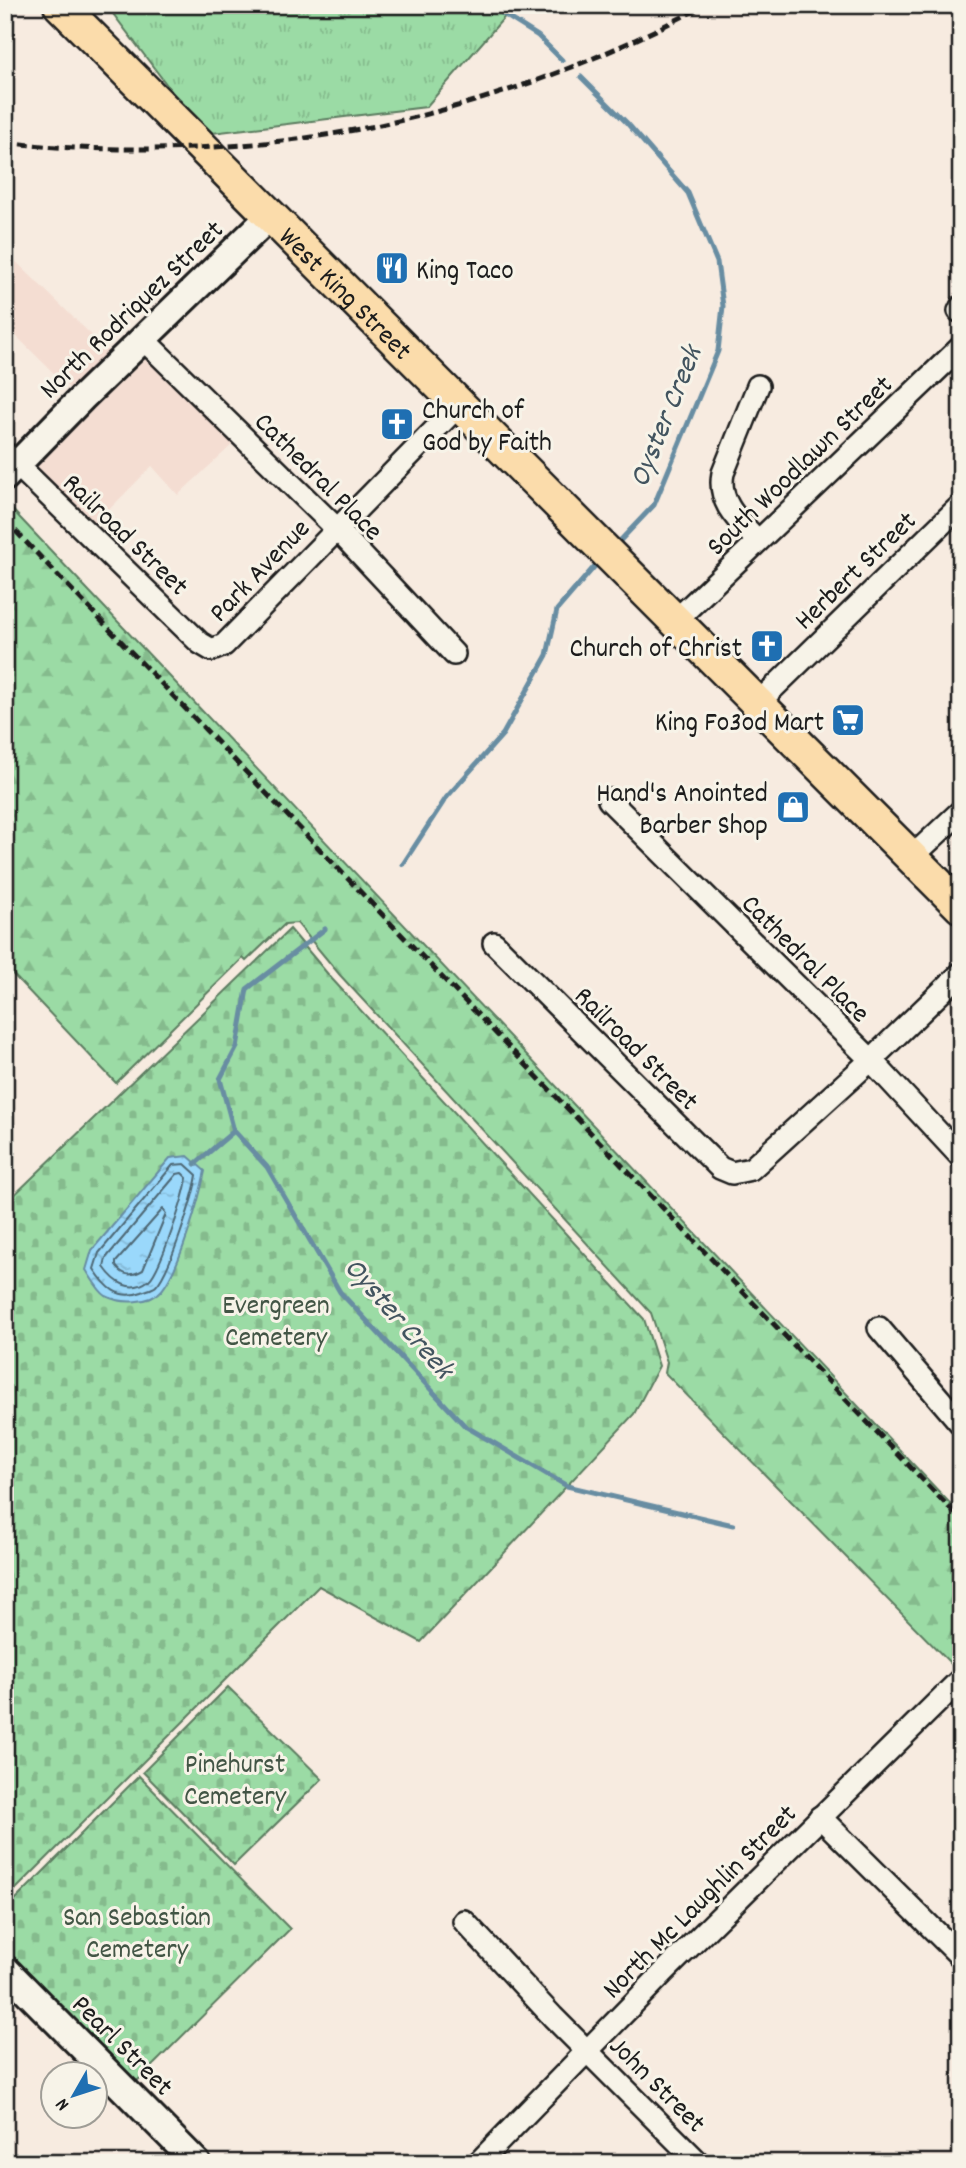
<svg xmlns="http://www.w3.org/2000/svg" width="966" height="2168" viewBox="0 0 966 2168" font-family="Dekko,sans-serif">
	<defs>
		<pattern id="forest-firs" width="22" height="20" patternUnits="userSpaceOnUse" patternTransform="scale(1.75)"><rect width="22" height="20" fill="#9bdba5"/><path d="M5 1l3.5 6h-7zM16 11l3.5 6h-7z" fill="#85bb8d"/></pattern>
		<pattern id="cemetery-stones" width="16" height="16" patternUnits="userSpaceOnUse" patternTransform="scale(1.75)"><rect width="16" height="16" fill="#9bdba5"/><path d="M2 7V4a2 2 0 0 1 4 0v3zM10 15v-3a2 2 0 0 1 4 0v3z" fill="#85bb8d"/></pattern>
		<pattern id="park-tufts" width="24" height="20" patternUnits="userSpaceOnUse" patternTransform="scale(1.75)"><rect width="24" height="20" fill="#9bdba5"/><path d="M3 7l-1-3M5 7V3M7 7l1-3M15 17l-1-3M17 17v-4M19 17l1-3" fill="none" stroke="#85bb8d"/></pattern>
		<pattern id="water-ripples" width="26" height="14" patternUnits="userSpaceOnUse" patternTransform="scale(1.75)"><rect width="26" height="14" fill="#9ad8fb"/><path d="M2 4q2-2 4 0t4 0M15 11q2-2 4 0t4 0" fill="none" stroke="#84b9d7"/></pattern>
	</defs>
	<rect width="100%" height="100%" fill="#f7ebe0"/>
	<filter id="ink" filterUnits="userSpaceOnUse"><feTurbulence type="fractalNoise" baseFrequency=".0143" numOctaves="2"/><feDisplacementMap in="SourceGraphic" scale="14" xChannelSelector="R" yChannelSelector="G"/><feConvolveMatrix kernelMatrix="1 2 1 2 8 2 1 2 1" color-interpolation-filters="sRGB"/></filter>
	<g filter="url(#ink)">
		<g fill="#f4ddd2">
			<path d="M5,251L109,352L198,269L74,393L5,325Z"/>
			<path d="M142,352L234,443L178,495L152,466L93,526L31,464Z"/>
		</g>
		<path fill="url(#forest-firs)" stroke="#5c7c60" stroke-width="2" d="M5,502L961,1515V1667L957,1670L665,1373L667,1362L651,1313L339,974L297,923L285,924L246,961L243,958L116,1083L5,966Z"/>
		<g fill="url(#cemetery-stones)" stroke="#5c7c60" stroke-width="2">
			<path d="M290,929L332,979L644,1319L659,1366L634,1414L421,1642L319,1586L5,1900V1204Z"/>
			<path d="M228,1687L322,1779L234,1865L143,1772Z"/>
			<path d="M139,1776L290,1929L134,2084L5,1951V1910Z"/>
		</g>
		<path fill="url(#park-tufts)" stroke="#5c7c60" stroke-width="2" d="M117,5H515L426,107L204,134L111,11Z"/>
		<path fill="url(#water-ripples)" stroke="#688da2" stroke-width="2" d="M188,1156L205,1171C199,1200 180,1268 162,1290C151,1304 121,1304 106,1296C98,1291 91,1277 86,1270L92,1250L170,1158Z"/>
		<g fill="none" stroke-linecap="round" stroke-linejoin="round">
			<g stroke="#4e6775" stroke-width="2">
				<path d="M185,1164L197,1175C194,1195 170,1272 156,1286C153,1289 146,1290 142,1292C118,1301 106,1287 94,1269L99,1253L173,1165Z"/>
				<path d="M182,1173L187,1178C185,1195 160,1271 149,1280C131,1294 115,1283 104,1267L106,1258L177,1174Z"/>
				<path d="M163,1209L166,1214L143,1270C132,1276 124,1277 116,1266V1262Z"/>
			</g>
			<g stroke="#688da2" stroke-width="5">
				<path d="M489,5L538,36L562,60"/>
				<path d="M581,77L627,123L688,193L717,262L723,306L718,351L654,505L616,545"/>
				<path d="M403,864L446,798L503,734L547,655L557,610L601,559"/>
				<path d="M325,929L247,989L237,1047L220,1079L234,1131L267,1167L340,1292L465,1426L567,1486L733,1525"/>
				<path d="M195,1164L234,1131"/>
			</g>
			<g stroke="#1c1c1c" stroke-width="26">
				<g id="minor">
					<path d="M959,311L961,307"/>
					<path d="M143,339L337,529L454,654"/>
					<path d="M5,453L200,643L212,650L224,645L459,405"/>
					<path d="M758,541C739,521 717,503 723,473L758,386"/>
					<path d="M675,621L961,347"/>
					<path d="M758,703L961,505"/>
					<path d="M609,800L871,1060L961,1157"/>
					<path d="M912,857L961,811"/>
					<path d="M494,943L720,1168L732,1173L751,1169L871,1060L961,973"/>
					<path d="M879,1328L961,1424"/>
					<path d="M820,1817L961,1957"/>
					<path d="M464,1921L553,2017L699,2163"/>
					<path d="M478,2163L665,1971L961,1679"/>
				</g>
			</g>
			<g stroke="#1c1c1c" stroke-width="32">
				<g id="tertiary">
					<path d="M5,477L82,398L271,215"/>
					<path d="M5,1969L197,2163"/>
				</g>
			</g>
			<g stroke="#1c1c1c" stroke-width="37">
				<g id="primary">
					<path id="s1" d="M60,5L961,907"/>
				</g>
			</g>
			<use href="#minor" stroke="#f7f3e8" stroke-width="21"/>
			<use href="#tertiary" stroke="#f7f3e8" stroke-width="26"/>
			<use href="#primary" stroke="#fbdcab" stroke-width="32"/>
			<g stroke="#1c1c1c" stroke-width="5" stroke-dasharray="10 5" stroke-linecap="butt">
				<path d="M5,142C49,148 93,149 137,149C341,150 525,101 705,5"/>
				<path d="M5,520L961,1520"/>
			</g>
		</g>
	</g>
	<defs>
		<g id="restaurant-square" transform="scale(1.75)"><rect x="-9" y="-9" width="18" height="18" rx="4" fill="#1f6fb2" stroke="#f7f3e8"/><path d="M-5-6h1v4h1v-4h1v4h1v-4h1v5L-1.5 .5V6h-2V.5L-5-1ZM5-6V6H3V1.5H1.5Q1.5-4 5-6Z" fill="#fff"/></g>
		<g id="church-square" transform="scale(1.75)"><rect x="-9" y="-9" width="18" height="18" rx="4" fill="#1f6fb2" stroke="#f7f3e8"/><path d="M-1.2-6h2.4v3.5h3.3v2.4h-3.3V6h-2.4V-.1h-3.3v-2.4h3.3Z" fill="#fff"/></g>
		<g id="supermarket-square" transform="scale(1.75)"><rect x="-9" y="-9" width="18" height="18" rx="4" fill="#1f6fb2" stroke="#f7f3e8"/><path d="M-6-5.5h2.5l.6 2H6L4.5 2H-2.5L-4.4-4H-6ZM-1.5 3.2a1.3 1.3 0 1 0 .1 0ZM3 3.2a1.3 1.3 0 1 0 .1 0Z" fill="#fff"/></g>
		<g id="shop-square" transform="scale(1.75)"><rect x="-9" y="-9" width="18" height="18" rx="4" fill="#1f6fb2" stroke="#f7f3e8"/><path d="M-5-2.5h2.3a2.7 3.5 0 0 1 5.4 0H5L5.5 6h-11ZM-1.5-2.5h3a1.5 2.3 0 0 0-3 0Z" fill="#fff"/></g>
	</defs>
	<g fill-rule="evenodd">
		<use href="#restaurant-square" x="392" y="268"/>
		<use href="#church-square" x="397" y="424"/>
		<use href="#church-square" x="767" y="646"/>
		<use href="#supermarket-square" x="848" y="720"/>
		<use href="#shop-square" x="793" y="807"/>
	</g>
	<g text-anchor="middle" stroke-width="6" stroke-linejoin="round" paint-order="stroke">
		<g font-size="28" fill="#1c1c1c" stroke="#f7f3e8" text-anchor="end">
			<text x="416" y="278" text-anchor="start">King Taco</text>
			<text x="422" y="418" text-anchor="start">Church of<tspan x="422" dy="32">God by Faith</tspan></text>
			<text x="742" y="656">Church of Christ</text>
			<text x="824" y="730">King Fo3od Mart</text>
			<text x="768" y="801">Hand's Anointed<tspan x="768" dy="32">Barber Shop</tspan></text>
		</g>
		<g font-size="28" fill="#1c1c1c" stroke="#f7f3e8">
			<text dy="10" stroke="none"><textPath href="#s1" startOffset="406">West King Street</textPath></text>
			<text transform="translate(130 308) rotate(-44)" y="10">North Rodriquez Street</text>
			<text transform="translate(798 464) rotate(-44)" y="10">South Woodlawn Street</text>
			<text transform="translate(320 475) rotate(45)" y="10">Cathedral Place</text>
			<text transform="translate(127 533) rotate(44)" y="10">Railroad Street</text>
			<text transform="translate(258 569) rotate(-46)" y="10">Park Avenue</text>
			<text transform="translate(854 569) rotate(-44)" y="10">Herbert Street</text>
			<text transform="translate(807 957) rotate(45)" y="10">Cathedral Place</text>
			<text transform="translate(638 1047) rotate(45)" y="10">Railroad Street</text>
			<text transform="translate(698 1900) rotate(-45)" y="10">North Mc Laughlin Street</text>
			<text transform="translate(124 2044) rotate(45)" y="10">Pearl Street</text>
			<text transform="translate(659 2083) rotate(45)" y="10">John Street</text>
		</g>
		<g font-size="28" fill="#425545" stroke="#f7f3e8">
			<text x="276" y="1313">Evergreen<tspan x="276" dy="32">Cemetery</tspan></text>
			<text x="235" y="1772">Pinehurst<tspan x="235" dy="32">Cemetery</tspan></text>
			<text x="137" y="1925">San Sebastian<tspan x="137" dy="32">Cemetery</tspan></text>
		</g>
		<g font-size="30" font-style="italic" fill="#42545f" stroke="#f7f3e8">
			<text transform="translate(664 416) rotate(-68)" y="10">Oyster Creek</text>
			<text transform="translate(400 1317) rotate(49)" y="10">Oyster Creek</text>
		</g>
	</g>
	<rect width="966" height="2168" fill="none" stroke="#f7f3e8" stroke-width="28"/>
	<rect x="14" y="14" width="938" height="2140" fill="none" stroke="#1c1c1c" stroke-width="2.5" filter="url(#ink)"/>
	<g transform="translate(74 2095) rotate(231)"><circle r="33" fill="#f7f3e8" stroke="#9f9d96" stroke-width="2"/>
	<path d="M0-5L12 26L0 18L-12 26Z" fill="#1f6fb2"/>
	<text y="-10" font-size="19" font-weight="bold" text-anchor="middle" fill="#1c1c1c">N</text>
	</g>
</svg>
